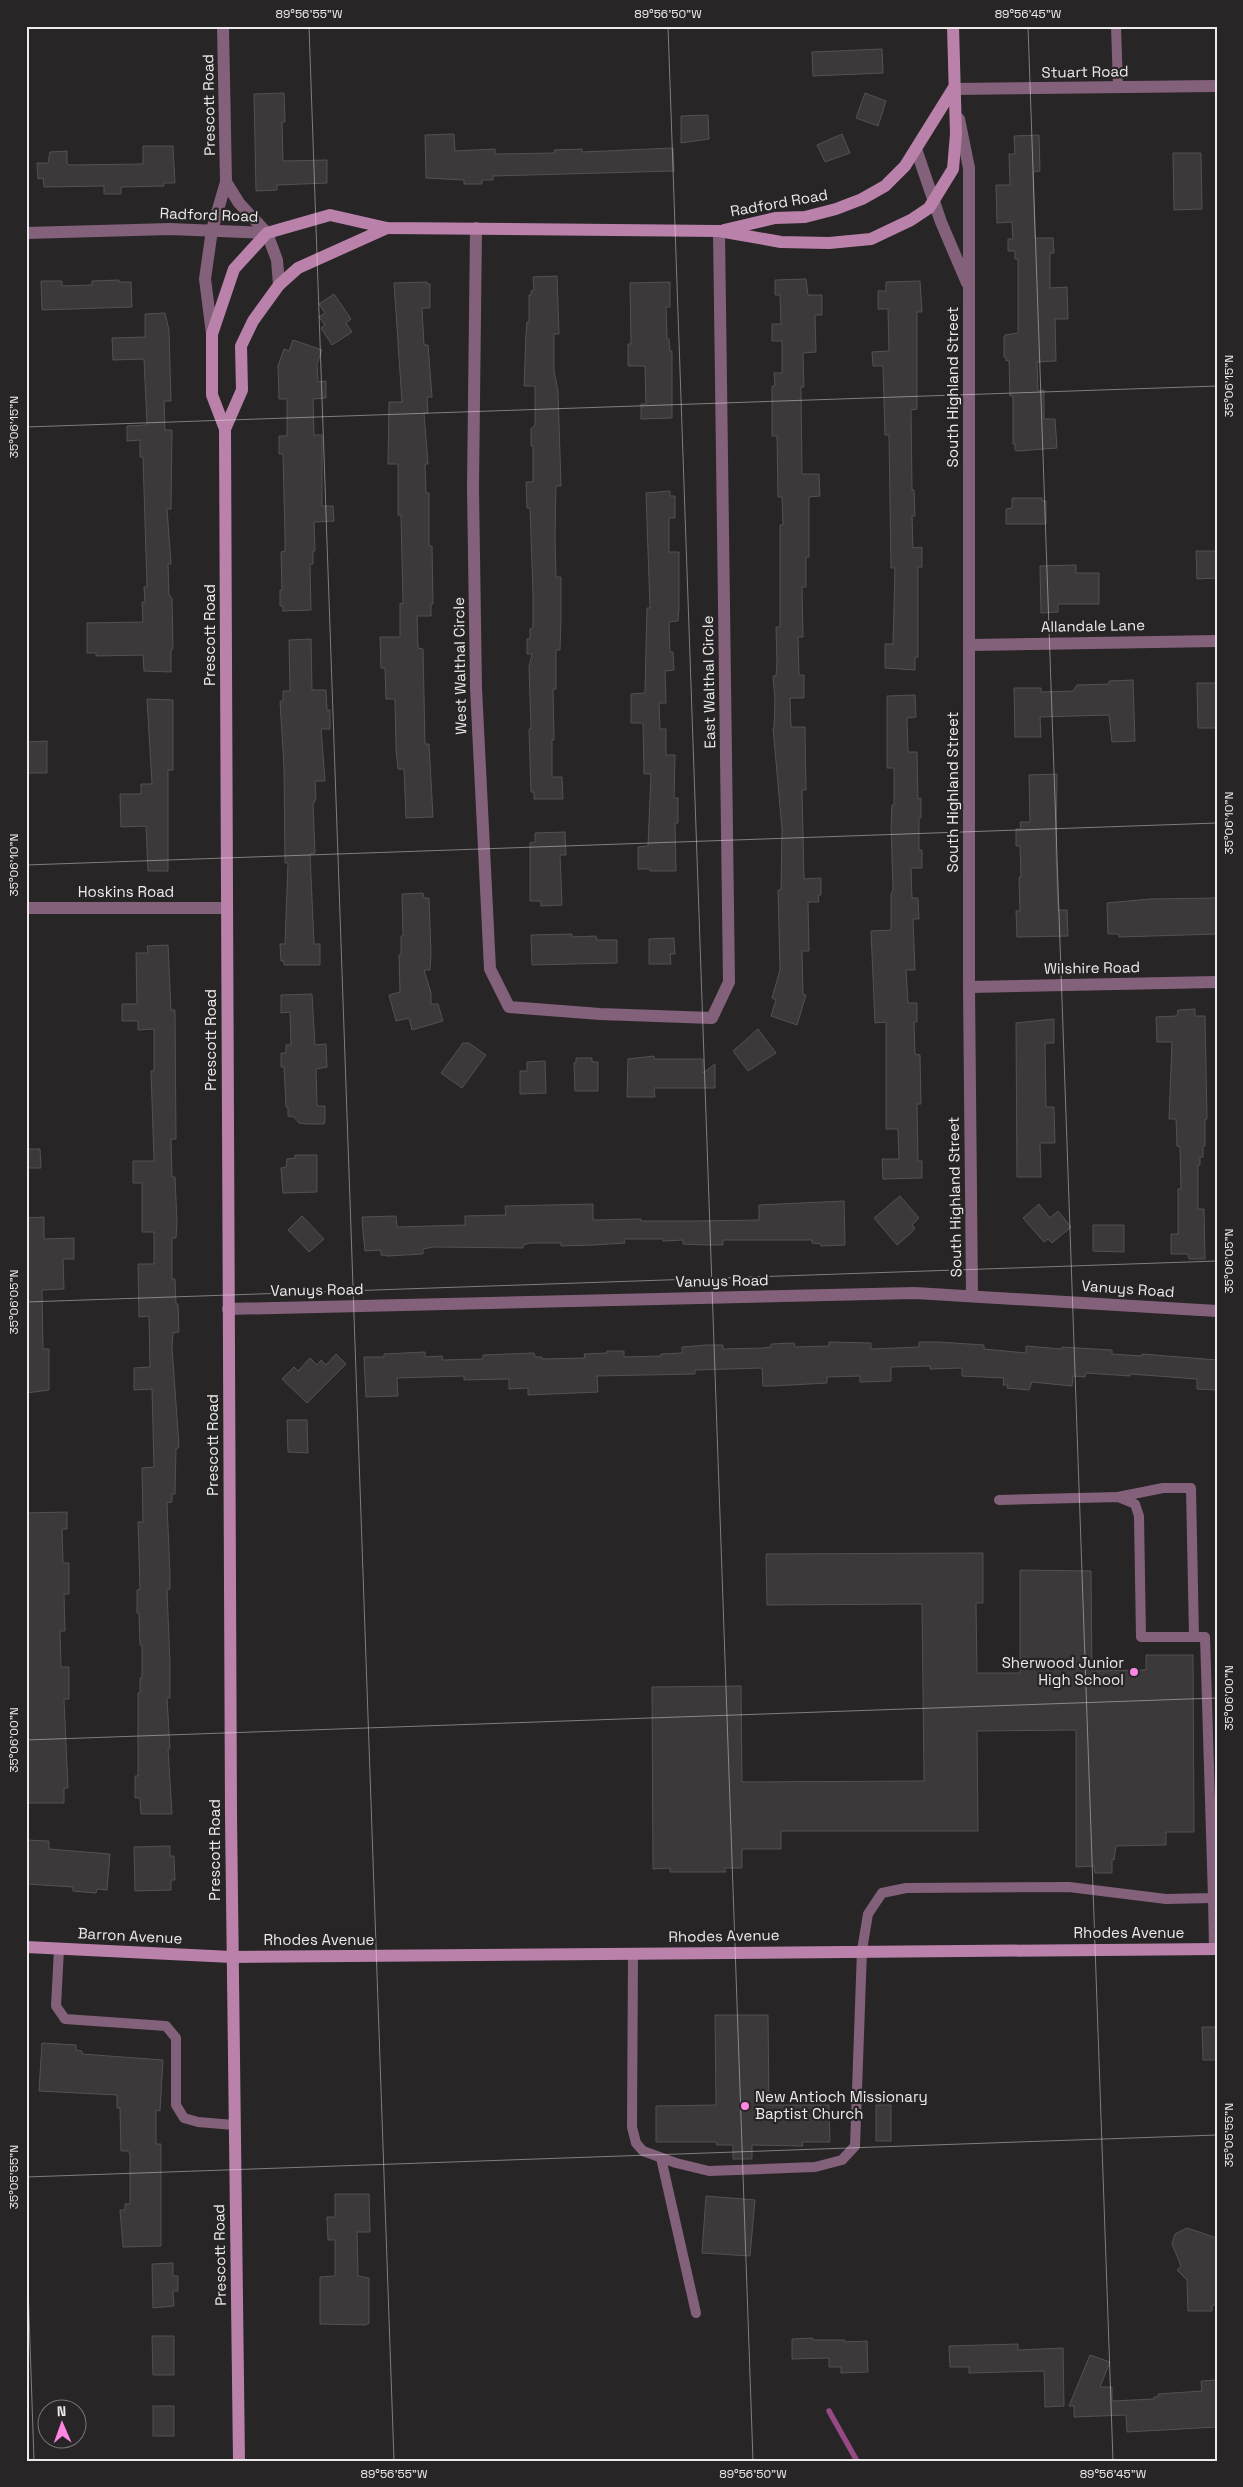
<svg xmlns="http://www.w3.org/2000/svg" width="1243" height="2487" viewBox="0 0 1243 2487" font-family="'Space Grotesk',sans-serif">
	<rect width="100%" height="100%" fill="#272526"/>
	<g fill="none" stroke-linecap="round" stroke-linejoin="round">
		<path stroke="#964983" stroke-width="5.5" d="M829,2411L857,2461"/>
	</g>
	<g fill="#3b393a" stroke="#545153">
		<path d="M882,49L883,73L813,76L812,52Z"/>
		<path d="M284,93L285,122H282L283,161L327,160V183L277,185V190L256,191L254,94Z"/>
		<path d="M865,93L886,101L878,126L856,118Z"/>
		<path d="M708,115L709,139L681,143V116Z"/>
		<path d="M454,134L455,151L495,149V154L555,153L554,150L582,149V152L673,148L674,171L493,176V180H482V184H464V180L426,178L425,135Z"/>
		<path d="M842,134L850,153L825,162L817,145Z"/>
		<path d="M1039,135L1040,171L1033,172L1035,238H1053L1054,253H1050V288L1067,287L1068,319H1055L1056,361L1037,362L1038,391L1044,390V419H1055L1057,448L1018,451L1015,450V444H1013V396H1010L1009,360L1006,361V357H1004V338L1005,335L1018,333V259H1015V251H1008V239H1013L1012,222L997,223L996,185H1010L1009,154H1015L1014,136Z"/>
		<path d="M143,146H173L175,183H164V186L121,187V194H104V186L44,187L43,178L38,179L37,163H48L50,152L67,151V163L69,165L143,164Z"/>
		<path d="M1173,153H1201L1202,209L1174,210Z"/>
		<path d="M557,276L559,334H554V371L558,391L561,486H556L555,538L556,577H561V619L560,650H556V689H553L554,740H552V777H562L563,799H534V792H531L529,729H531L529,667L532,654H527V639H530V629L533,628V594L530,508H527L526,482H533V446H531V429L535,425V386H524L526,334L527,322H529V295H531V291L534,290L533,277Z"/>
		<path d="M806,279L808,295H822V315H815L816,352L803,353L804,387H801V392L802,474H819L820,496L809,497V557H806V587H802L803,637H798L799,675H804V698H790L791,727H805L806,790H802L804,879L821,878V895H818L819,902H808L809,951H802L803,994L806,995L797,1025L771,1016L776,1000L772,998L780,970L778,890H781L782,829L773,728H774L775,699L773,676H776L777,663L776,627H780V525H783L782,497H778L777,436H772V386H775L774,373H782V341H772V324H781L780,295H775V280Z"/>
		<path d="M119,280V282H131L132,307L42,310L41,281H62V286L92,285V281Z"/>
		<path d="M920,281L922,312H917V409L911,410L912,490H914L915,516H912L913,548L922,547V567H918V657H915V670L885,668V644H893L895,568H891L889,435H885L883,366H873L872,352L889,351L888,309H878V291H886V282Z"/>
		<path d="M427,282V284H430V308H422L424,345H428L432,397H427L428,413H424L428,464H425L426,493H429V546H432L433,604H431V616H417L418,648L423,649L425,744H429L433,817L406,818L404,769H398L396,749L395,699H386L385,668H381L380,637H400V603L403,604L401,515H398V464H388L389,402H402L394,283Z"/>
		<path d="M670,282V307H666L667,339H669L670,351H672V418L641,419V404H646L645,366H628V344H631L630,283Z"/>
		<path d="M334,294L351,319L346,323L352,332L332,345L321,328L325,325L319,317L325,313L319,304Z"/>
		<path d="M165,313L169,330L171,401H164L165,430H172L171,509H167L171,564H168L169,595L172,598L173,648L171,651V672L144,671L143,655L96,656V653H87V623L143,622L142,602H145L144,587H147L143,457H140V440L127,441V426L147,425L144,359L113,360L112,338L145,337V314Z"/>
		<path d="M293,340L322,350L317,364L318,382L326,381V398L313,399L314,435H322V506H333L334,521L314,522L315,551H313V564H310L311,610L283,611V606H280V590H282L281,552L285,551V539L283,454H279V436H287V399H279L278,366L284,349L289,351Z"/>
		<path d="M670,491V496H675V518H669V552H679V608L678,621L669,622L670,652H673L674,670L665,671L666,703H659L660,729H666V755H675L674,798H678V823H675L676,871H650V869H638V847L648,846L651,774H644L643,723H631V694L645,693L647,608H650L646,493Z"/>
		<path d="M1012,498H1042V501H1046V524H1006V509L1012,508Z"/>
		<path d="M1196,551H1217V578L1197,579Z"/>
		<path d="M1076,565V573H1099V604H1058V612L1041,613L1040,566Z"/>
		<path d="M311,639L312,690H326L327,710H330V729H321L325,781H315L316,799L313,804L315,853L310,854L314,944H320V965H284V961H281L280,944H285L288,863H285L284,768L280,701H283V691H290L289,640Z"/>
		<path d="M1133,680L1135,741L1112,742L1109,715L1040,717L1041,737H1015L1014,688H1041V692L1073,691L1077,685L1109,684V681Z"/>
		<path d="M1197,683H1217V728H1198Z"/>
		<path d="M915,695L916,717L907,718L908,752H917L918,799L921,798V818H919V850H922V868H911L912,898H918L919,919H913L915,970H906L908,1003H917V1022H914L915,1054L920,1055L921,1104H917L918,1161H922V1178L883,1179L882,1159H899L898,1129H886V1022L875,1023L871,931L891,930V895L893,889L891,826L892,805H894V768H887V696Z"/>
		<path d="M147,699L173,700V770H168V871H148L146,826L121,827L120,794H141V784H152Z"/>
		<path d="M47,741V773H26V742Z"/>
		<path d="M1057,774L1056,852L1058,910H1067L1068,936L1017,937L1016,911H1020L1019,877H1021L1020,846H1016V829H1021L1020,822H1030L1029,775Z"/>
		<path d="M565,832L566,855H560L562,905L541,906V901H530V843L535,842V833Z"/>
		<path d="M423,893L424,898H429L431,954L430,970H424L431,993V1004H438L443,1021L412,1030L409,1018L396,1021L389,995L400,992L399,955H401V936H403L402,894Z"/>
		<path d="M1216,898L1217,934L1119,937V934H1108L1107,903L1150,899Z"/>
		<path d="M572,934V937L596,936L597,940H617V963L532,965L531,935Z"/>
		<path d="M674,938L675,954H670L671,964H649V939Z"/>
		<path d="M168,945L171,1010H175L176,1139H171L172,1177H175L177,1223L176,1238H172V1279H175L176,1304H178L179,1332L173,1333L172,1346L179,1447L176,1449L175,1494H172V1502L167,1503L170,1574V1589L167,1590L170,1664V1698H167L170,1749H168L172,1814H141L140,1798H135V1776H138V1693H140V1678H142V1645H140L139,1613H137V1590L140,1589L138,1522H143L142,1468L154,1467L152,1389L134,1390V1368L150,1367L149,1316L139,1317L138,1264H154V1232H142V1183H133V1161H154L151,1071H154V1029L138,1030V1021H122V1004H137L136,953H148L147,946Z"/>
		<path d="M312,994L315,1045L326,1044L327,1067L316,1069L317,1103L318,1106H325V1121L324,1124H307L299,1123L294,1117L288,1116V1107H286L284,1067H281V1053H286V1045H291L290,1012L281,1013V995Z"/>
		<path d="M1195,1009V1016H1205L1207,1119H1205V1146H1203V1157H1200V1165H1198V1209H1204L1205,1259H1189L1188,1254H1171V1234H1178V1189H1181L1180,1147L1177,1146L1176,1119H1169L1172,1042H1157L1156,1017L1177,1016L1178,1010Z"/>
		<path d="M1054,1019V1043H1045L1046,1107H1054L1055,1143H1040L1041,1177H1017L1016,1023Z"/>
		<path d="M758,1029L776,1053L748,1071L733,1051Z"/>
		<path d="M463,1043H469L486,1055L462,1088L441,1073Z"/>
		<path d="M654,1056V1059H703V1073L715,1064V1088H654L655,1097H627L628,1059Z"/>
		<path d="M576,1058H592V1062H598V1091H575L574,1063H576Z"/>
		<path d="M545,1061L546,1093L520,1094V1071H527V1062Z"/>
		<path d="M26,1149H40L41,1168H26Z"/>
		<path d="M295,1155H317V1192L283,1193L281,1168L286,1167L287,1159L295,1158Z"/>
		<path d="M900,1196L919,1218L912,1225L915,1228L910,1234L897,1245L874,1218Z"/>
		<path d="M844,1201L845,1245L821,1246V1244L812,1243V1240H723V1245H706L683,1244V1240L663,1241V1239H624L625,1243L594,1245L561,1246V1243H530L523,1245V1248L434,1247L423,1249V1254L388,1256L381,1255V1250L365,1251L363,1232L362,1217L396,1216L397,1227L465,1225V1216L506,1215L505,1206L593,1204V1220L641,1219V1221H695L759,1220V1205Z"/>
		<path d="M1039,1204L1050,1218L1058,1211L1071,1227L1052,1243L1048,1239L1044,1242L1023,1218Z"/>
		<path d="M302,1216L324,1239L309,1252L288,1230Z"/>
		<path d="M44,1217V1239L74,1238V1259H63L64,1289L42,1290L43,1349H49V1390L26,1393V1218Z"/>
		<path d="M1093,1225H1124V1252L1093,1251Z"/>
		<path d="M829,1342L871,1343V1349L919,1347V1342H939L984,1345V1349L1026,1353V1346L1062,1349V1347L1112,1350V1354L1142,1356V1354L1217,1360V1390L1197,1389V1379L1130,1374V1376L1086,1373L1085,1377L1073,1376L1072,1386L1032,1382L1029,1390L1007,1388L1008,1385H1003L1004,1378L962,1376V1368L930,1369V1366L891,1367V1381L860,1382V1376L827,1377V1383L773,1386H763L762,1368L695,1370V1374L597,1376L598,1392L528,1395V1388L509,1389V1379L464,1380V1376L397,1378L398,1396L366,1397L364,1357H384V1354L425,1352V1357L442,1356L443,1360L483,1359V1355L534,1353L535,1357H542V1359L585,1358L584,1354L607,1353V1351H624V1357L661,1356V1354L682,1353V1347L707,1345H723V1349L762,1348L771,1347V1344L794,1343L795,1347L829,1346Z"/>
		<path d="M336,1354L346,1364L307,1403L282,1379L294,1367L298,1371L310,1358L317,1365L321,1360L326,1365Z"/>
		<path d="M287,1420H307L308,1453L288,1452Z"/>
		<path d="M67,1512V1529H62L63,1563H69V1594H64L65,1631H60L61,1667H69V1699H64L68,1788H64V1803H26V1513Z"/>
		<path d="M983,1553V1603H976L977,1673H1020V1570L1091,1571L1092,1671L1146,1670V1655H1193L1194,1832H1166V1845L1116,1846L1114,1860L1112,1859V1873H1095L1094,1866L1076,1867V1730L977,1731L978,1831H781V1849H742V1868H724L726,1872H670V1868L653,1869L652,1687L741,1686L742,1782L924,1781L922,1604L767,1605L766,1554Z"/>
		<path d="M26,1840L49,1841V1849L110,1854L107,1890L97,1889L96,1893L73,1891V1887L26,1884Z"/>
		<path d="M170,1846V1856H174L175,1880H171V1890L135,1891L134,1847Z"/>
		<path d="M715,2015H768L769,2105H829L830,2142H802L803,2146L752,2145V2159H733V2145H717L716,2142H656V2106L716,2105Z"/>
		<path d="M1202,2027H1217V2060H1203Z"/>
		<path d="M42,2043L76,2045V2050L82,2051V2054L163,2060L160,2111L156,2110V2144H161V2246L123,2247L120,2210H125V2204H130V2154L128,2151H121L120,2108H117V2095L39,2091Z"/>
		<rect x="876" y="2105" width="15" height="36"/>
		<path d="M335,2194H369L370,2232H357L358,2276L369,2278V2323L366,2325L320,2324V2277L335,2276V2240H328L327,2217H335Z"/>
		<path d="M706,2196L755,2200L750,2256L702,2253Z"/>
		<path d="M1187,2228L1217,2238V2305H1212V2311H1188L1187,2280L1177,2270L1181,2266L1172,2244L1175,2234Z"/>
		<path d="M173,2263V2276H178V2291H173L174,2306L153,2308L152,2264Z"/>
		<path d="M152,2336H174V2375H153Z"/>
		<path d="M813,2338V2340H845V2342L867,2341L868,2372L841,2373V2367H829V2358L792,2359V2339Z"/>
		<path d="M1018,2344V2350L1063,2348L1064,2406L1045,2407L1044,2371L969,2373V2367H950L949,2346Z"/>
		<path d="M1090,2355L1110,2362L1100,2387H1112V2401L1154,2399V2397H1158V2394L1202,2391L1201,2381L1217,2380V2427L1127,2432L1126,2415L1074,2417V2406H1069Z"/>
		<rect x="153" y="2406" width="21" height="30"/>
	</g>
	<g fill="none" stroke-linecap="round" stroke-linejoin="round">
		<g stroke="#84617a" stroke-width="10">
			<path d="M1116,26L1118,87"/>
			<path d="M1118,1497L1163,1488H1191L1194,1637"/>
			<path d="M1213,1898L1214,1949"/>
			<path d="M59,1949L56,2006L65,2019L166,2026L176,2038V2105L184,2118L198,2122L234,2125"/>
			<path d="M633,1954L632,2127L636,2143L643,2151L676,2163L709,2171L815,2167L842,2160L855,2146L862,1950L868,1914L882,1893L906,1888L1069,1887L1166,1899L1213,1898L1205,1637H1141L1139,1516L1135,1504L1118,1497L999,1500"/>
			<path d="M661,2158L696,2313"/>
		</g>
		<g stroke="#84617a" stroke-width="12">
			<path d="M955,97L953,89L1217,86"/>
			<path d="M959,119L969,168V987L972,1296"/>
			<path d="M916,149L941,222L967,283"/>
			<path d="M226,182L239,203L267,233L277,260L279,285"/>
			<path d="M476,228L473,488L476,688L490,969L509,1007L600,1014L712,1018L729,982L719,231"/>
			<path d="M26,233L170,229L267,233"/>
			<path d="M212,334L205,279L212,230L226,182L223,26"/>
			<path d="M970,645L1217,641"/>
			<path d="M26,908H226"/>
			<path d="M969,987L1217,982"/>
			<path d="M228,1309L915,1293L1217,1311"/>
		</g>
		<g stroke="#ba82aa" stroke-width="12">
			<path d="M724,230L775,218L805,217L836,209L862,199L885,186L905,166L953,89"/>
			<path d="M225,429L242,390L241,346L253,321L279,285L298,268L387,228"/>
			<path d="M26,1947L232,1957L1217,1949"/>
			<path d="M239,2461L231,1815L225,429L212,395V334L234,269L267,233L330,215L387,228L719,231L781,242L829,243L871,239L911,220L929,208L953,169L956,134L953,26"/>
		</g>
	</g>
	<path fill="none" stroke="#eceaeb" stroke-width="1" stroke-opacity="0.45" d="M309,26L394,2461M668,26L753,2461M1028,26L1113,2461M26,427L1217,386M26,865L1217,823M26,1302L1217,1261M26,1740L1217,1698M26,2177L1217,2135M26,2226L34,2461"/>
	<g fill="#fe86e1" stroke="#272526" stroke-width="2">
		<circle cx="1134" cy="1672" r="5"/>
		<circle cx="745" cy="2106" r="5"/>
	</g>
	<g text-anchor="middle" stroke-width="4.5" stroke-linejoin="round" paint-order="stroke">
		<g font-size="15" fill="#eceaeb" stroke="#272526">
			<text transform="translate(1085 72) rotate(-1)" y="5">Stuart Road</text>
			<text transform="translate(209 105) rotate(-91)" y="5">Prescott Road</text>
			<text transform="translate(779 203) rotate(-10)" y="5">Radford Road</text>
			<text transform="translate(209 215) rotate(2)" y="5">Radford Road</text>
			<text transform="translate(953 387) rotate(-90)" y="5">South Highland Street</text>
			<text transform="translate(1093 626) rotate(-1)" y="5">Allandale Lane</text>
			<text transform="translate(210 635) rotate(-90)" y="5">Prescott Road</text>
			<text transform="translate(460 666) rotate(-91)" y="5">West Walthal Circle</text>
			<text transform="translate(709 682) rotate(-91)" y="5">East Walthal Circle</text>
			<text transform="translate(953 792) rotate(-90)" y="5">South Highland Street</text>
			<text x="126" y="897">Hoskins Road</text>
			<text transform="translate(1092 968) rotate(-1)" y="5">Wilshire Road</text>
			<text transform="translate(211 1040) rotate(-90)" y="5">Prescott Road</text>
			<text transform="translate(955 1197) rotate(-91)" y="5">South Highland Street</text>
			<text transform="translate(722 1281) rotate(-1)" y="5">Vanuys Road</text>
			<text transform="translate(1128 1289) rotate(4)" y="5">Vanuys Road</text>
			<text transform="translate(317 1290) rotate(-1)" y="5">Vanuys Road</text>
			<text transform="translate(213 1445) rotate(-90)" y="5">Prescott Road</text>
			<text transform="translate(215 1850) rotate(-90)" y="5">Prescott Road</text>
			<text x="1129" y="1938">Rhodes Avenue</text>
			<text transform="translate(130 1936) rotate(3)" y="5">Barron Avenue</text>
			<text transform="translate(724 1936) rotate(-1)" y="5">Rhodes Avenue</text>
			<text x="319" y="1945">Rhodes Avenue</text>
			<text transform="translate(220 2255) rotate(-91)" y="5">Prescott Road</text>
		</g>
		<g font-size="15" fill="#eceaeb" stroke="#272526" text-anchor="end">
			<text x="1124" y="1668">Sherwood Junior<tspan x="1124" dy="17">High School</tspan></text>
			<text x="755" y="2102" text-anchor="start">New Antioch Missionary<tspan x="755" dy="17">Baptist Church</tspan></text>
		</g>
	</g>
	<rect width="1243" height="2487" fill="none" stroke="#272526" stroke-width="55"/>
	<g transform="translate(62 2424) rotate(358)"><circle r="24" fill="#272526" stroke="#767475"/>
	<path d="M0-4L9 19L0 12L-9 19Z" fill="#fe86e1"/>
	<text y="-8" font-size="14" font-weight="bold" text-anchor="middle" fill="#eceaeb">N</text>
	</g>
	<rect x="28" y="28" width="1188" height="2432" fill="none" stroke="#eceaeb" stroke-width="2"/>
	<g font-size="12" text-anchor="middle" fill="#eceaeb">
		<text x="309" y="18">89°56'55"W</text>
		<text x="668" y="18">89°56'50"W</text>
		<text x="1028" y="18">89°56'45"W</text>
		<text transform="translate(1229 386) rotate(-90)" y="4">35°06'15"N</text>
		<text transform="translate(14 427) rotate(-90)" y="4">35°06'15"N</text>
		<text transform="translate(1229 823) rotate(-90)" y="4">35°06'10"N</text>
		<text transform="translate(14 865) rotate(-90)" y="4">35°06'10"N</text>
		<text transform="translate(1229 1261) rotate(-90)" y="4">35°06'05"N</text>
		<text transform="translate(14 1302) rotate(-90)" y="4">35°06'05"N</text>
		<text transform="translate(1229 1698) rotate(-90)" y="4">35°06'00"N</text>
		<text transform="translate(14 1740) rotate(-90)" y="4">35°06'00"N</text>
		<text transform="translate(1229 2135) rotate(-90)" y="4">35°05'55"N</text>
		<text transform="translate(14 2177) rotate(-90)" y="4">35°05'55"N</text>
		<text x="394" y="2478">89°56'55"W</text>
		<text x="753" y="2478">89°56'50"W</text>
		<text x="1113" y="2478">89°56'45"W</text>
	</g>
</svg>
